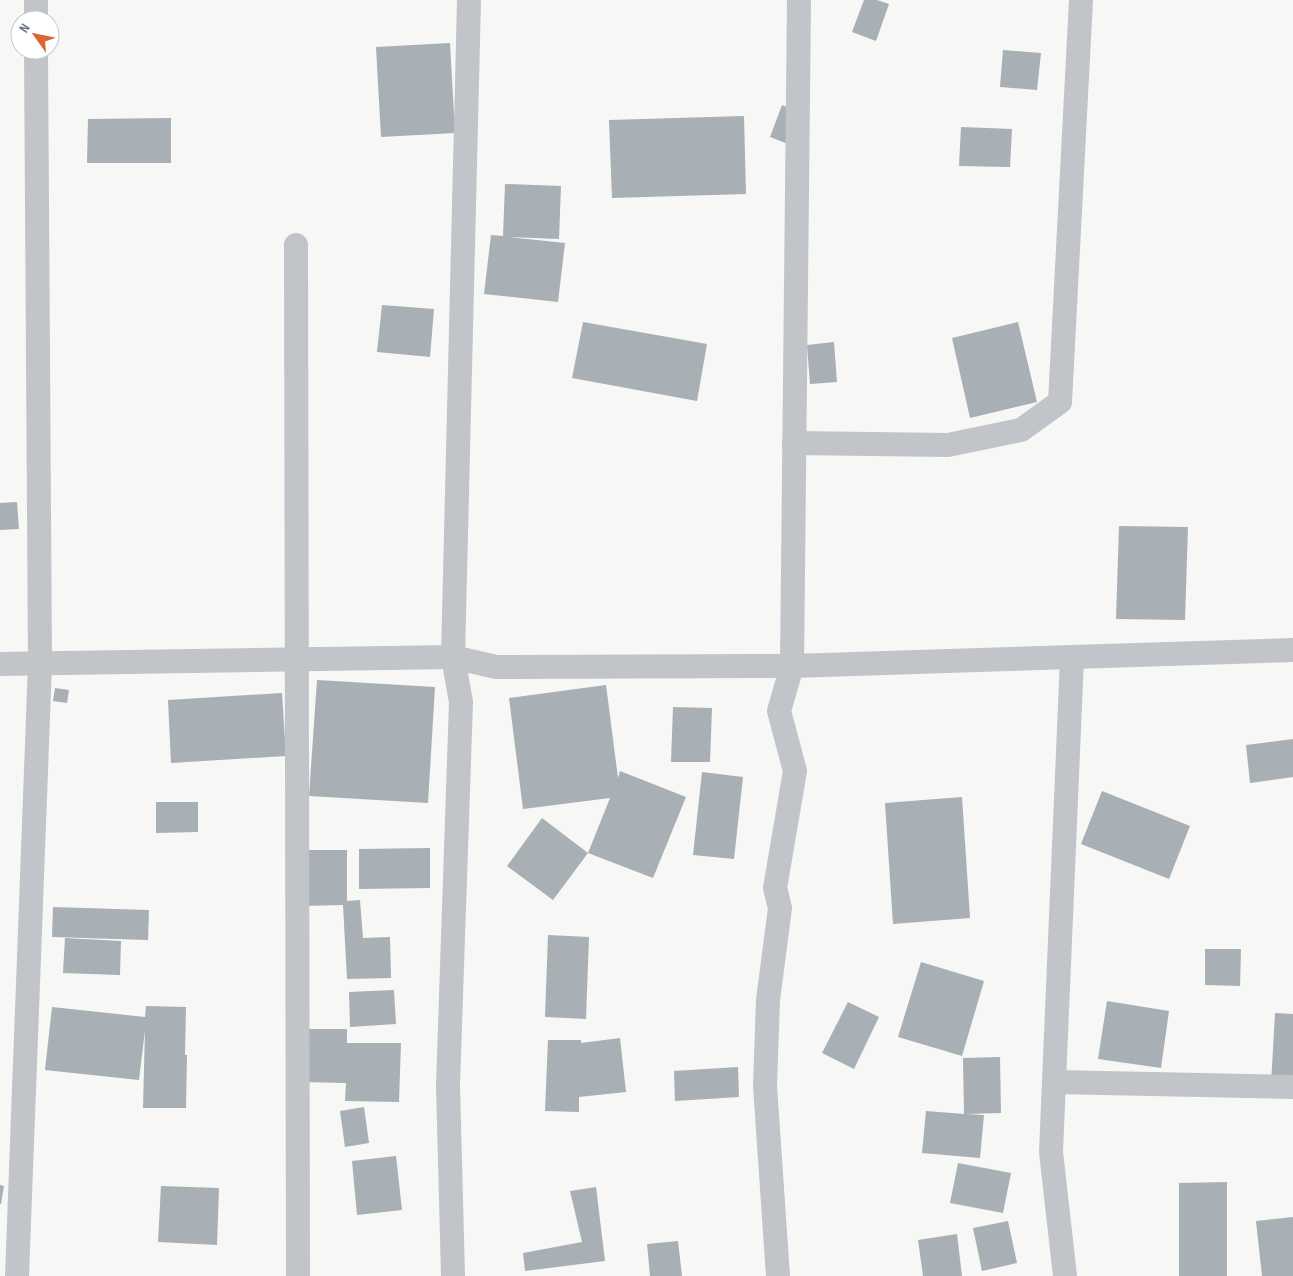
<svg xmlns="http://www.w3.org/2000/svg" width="1293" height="1276" viewBox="0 0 1293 1276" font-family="'Sofia Sans Condensed',sans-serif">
	<rect width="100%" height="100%" fill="#f7f7f5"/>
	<g fill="#a8afb5">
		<path d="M864,0H877L889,4L876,41L852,32Z"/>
		<path d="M450,43L455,133L381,137L376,47Z"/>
		<path d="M1003,50L1041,53L1037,90L1000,87Z"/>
		<path d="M782,105L800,113L788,144L770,137Z"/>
		<path d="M744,116L746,194L612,198L609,120Z"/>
		<path d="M171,118V163H87L88,119Z"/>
		<path d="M961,127L1012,129L1010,167L959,166Z"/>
		<path d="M505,184L561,186L559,239L508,237L565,243L558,302L484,294L491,235L503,236Z"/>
		<path d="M382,305L434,309L430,357L377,352Z"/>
		<path d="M583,322L707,344L697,401L572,378Z"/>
		<path d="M1018,322L1037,402L970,418L952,338Z"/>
		<path d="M834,342L837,382L810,384L807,345Z"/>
		<path d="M17,502L19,529L0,530V503Z"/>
		<path d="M1119,526L1188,527L1185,620L1116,619Z"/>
		<path d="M317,680L435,687L428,803L309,796Z"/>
		<path d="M606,685L618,778L620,771L686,797L653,878L588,853L610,798L523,809L509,698Z"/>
		<path d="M55,688L69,690L67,703L53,701Z"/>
		<path d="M282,693L286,756L171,763L168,700Z"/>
		<path d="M673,707L712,708L710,762H671Z"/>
		<path d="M1293,739V777L1250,783L1246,745Z"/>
		<path d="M702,772L743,777L734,859L693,855Z"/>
		<path d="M1102,791L1190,826L1169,879L1081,844Z"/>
		<path d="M962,797L970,918L893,924L885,803Z"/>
		<path d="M156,802H198V832L156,833Z"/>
		<path d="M542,818L588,853L553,900L507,866Z"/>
		<path d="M430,848V888L359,889V849Z"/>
		<path d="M303,850H347V901L360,900L363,938L390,937L391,978L347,979L343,905L303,906Z"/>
		<path d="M53,907L149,910L148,940L52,937Z"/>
		<path d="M548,935L589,937L586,1019L545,1017Z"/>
		<path d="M65,938L121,941L120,975L63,973Z"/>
		<path d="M1205,949H1241L1240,986L1205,985Z"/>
		<path d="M921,962L984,981L962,1056L898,1037Z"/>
		<path d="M394,990L396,1024L350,1027L349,992Z"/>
		<path d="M1107,1001L1169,1011L1161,1068L1098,1059Z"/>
		<path d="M848,1002L879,1017L854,1069L822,1053Z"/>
		<path d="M146,1006L186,1007L185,1055H187L186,1108H143L145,1030L139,1080L45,1070L52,1007L145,1017Z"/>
		<path d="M1275,1013L1293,1014V1086L1271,1085Z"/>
		<path d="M302,1029H347V1043H401L399,1102L345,1101L346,1083L301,1082Z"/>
		<path d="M620,1038L626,1092L579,1097V1112L545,1111L548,1040H581V1043Z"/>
		<path d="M1000,1057L1001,1113L966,1114L984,1115L980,1158L922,1153L926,1111L964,1114L963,1058Z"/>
		<path d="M738,1067L739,1097L675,1101L674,1071Z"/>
		<path d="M364,1107L369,1143L345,1147L340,1111Z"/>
		<path d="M396,1156L402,1210L357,1215L352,1161Z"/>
		<path d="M958,1163L1011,1173L1003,1213L950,1203Z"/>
		<path d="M1227,1182V1276H1179V1183Z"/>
		<path d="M0,1185L4,1186L1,1204H0Z"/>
		<path d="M161,1186L219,1188L217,1245L158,1242Z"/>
		<path d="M596,1187L605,1261L525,1271L523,1253L582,1242L570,1191Z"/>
		<path d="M1293,1217V1276H1262L1256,1221Z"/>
		<path d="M1008,1221L1017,1263L982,1271L973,1228Z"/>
		<path d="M957,1234L962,1276H923L918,1240Z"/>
		<path d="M678,1241L682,1276H650L647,1244Z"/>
	</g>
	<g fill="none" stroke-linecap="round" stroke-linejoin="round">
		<g stroke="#c1c4c8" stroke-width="24">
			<path d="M36,0V20"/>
			<path d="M296,245L298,1276"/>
			<path d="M794,443L948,445L1021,430L1060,402L1081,0"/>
			<path d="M0,664L453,657L496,667L792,666L1293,650"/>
			<path d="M1055,1082L1293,1087"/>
			<path d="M17,1276L40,664L36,50"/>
			<path d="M453,1276L448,1085L461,702L453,657L469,0"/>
			<path d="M778,1276L765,1086L768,1000L780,908L775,888L795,771L779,711L792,666L799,0"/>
			<path d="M1065,1276L1051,1152L1072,658"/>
		</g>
	</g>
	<g transform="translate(35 35) rotate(303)"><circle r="24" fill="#ffffff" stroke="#c3c8ce"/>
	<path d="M0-4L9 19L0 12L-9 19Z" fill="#d86535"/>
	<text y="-8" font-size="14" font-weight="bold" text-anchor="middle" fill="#687684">N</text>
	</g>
</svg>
